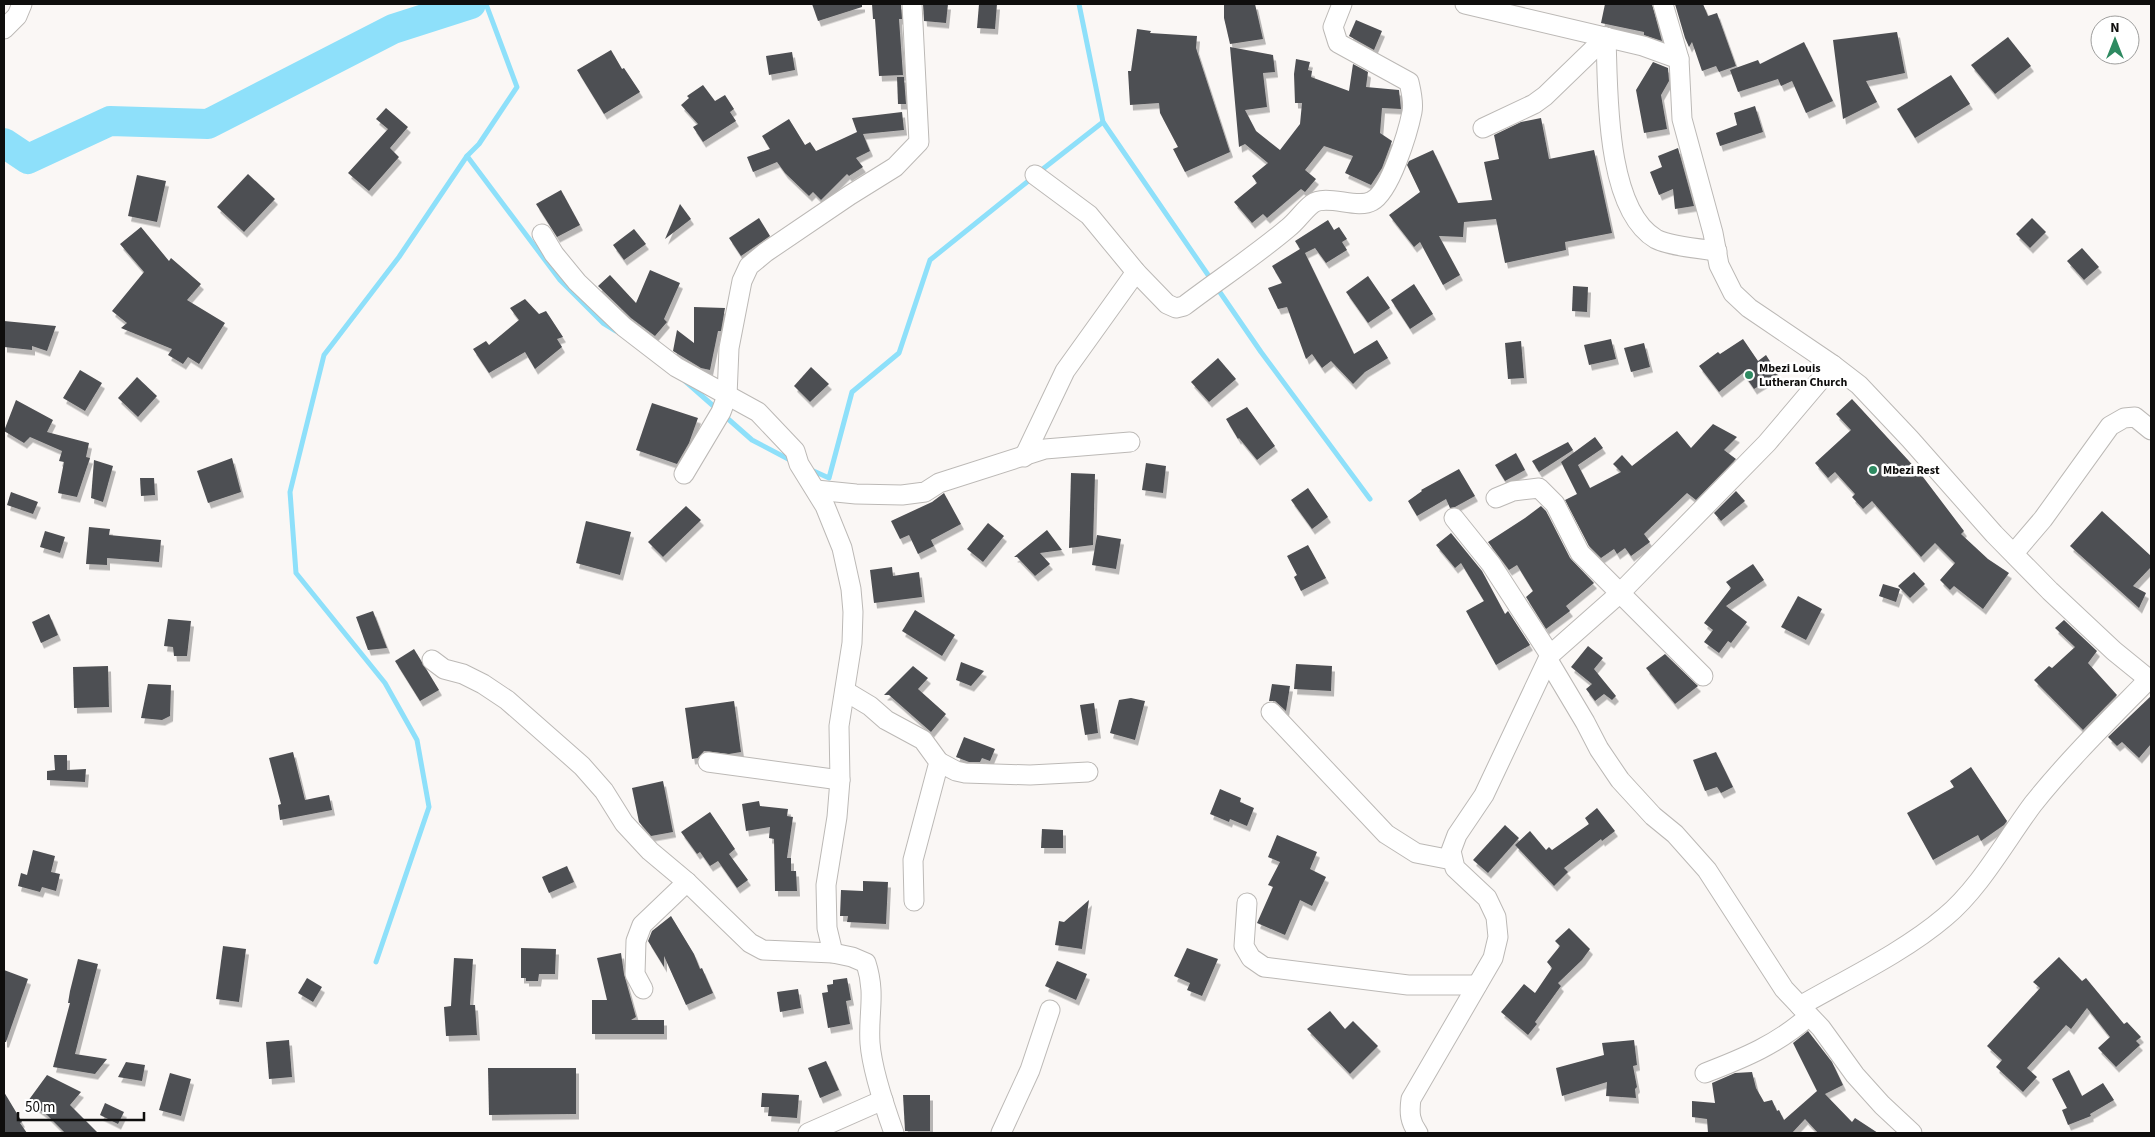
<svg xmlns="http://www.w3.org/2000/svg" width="2155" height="1137" viewBox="0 0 2155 1137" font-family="'Source Sans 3',sans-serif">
	<defs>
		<filter id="shadow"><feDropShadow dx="3" dy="5.5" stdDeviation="0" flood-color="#0004"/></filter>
	</defs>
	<rect width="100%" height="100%" fill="#faf7f5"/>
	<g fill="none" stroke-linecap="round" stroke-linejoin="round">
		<g stroke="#8ee0fa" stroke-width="5">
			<path d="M1079,4L1103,122L1261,352L1370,499"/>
			<path d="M467,156L560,280L603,323L616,331"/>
			<path d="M1039,172L1103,122"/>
			<path d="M685,381L752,440L792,461"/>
			<path d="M809,469L829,478L852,392L899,353L930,260L1032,178"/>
			<path d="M376,962L429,807L417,740L385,683L296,573L290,492L324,355L399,257L467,156L479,144L517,87L486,4"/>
		</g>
		<path stroke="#8ee0fa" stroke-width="30" d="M4,143L28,159L110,121L208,124L393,29L471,4"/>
	</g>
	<g fill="#4e4f52" filter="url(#shadow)">
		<path d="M812,4H862V7L818,21Z"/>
		<path d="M872,4H901L902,19H899L903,75L879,76L875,19H873Z"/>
		<path d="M923,4H948L946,23L924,21Z"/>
		<path d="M979,4H997L995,29L977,28Z"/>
		<path d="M1224,4H1255L1263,39L1230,44L1224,18Z"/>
		<path d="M1605,4H1652L1662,41L1644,35V32L1601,23Z"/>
		<path d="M1675,4H1703L1708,16L1717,13L1736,66L1719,72L1716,66L1702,71L1692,42L1689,47L1685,38Z"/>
		<path d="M1356,20L1382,31L1374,50L1349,36Z"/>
		<path d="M1137,29L1151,31L1150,33L1197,36L1196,48L1230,152L1185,172L1173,149L1178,147L1160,113L1159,103L1130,105L1128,71H1131Z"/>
		<path d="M1897,32L1905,73L1866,81L1877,102L1843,119L1833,40Z"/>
		<path d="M2008,37L2031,66L1995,94L1971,65Z"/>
		<path d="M1804,42L1833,101L1806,113L1792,81L1781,86L1778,79L1738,92L1730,70L1758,60L1760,64Z"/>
		<path d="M1230,47L1273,55L1275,72L1263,73L1267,107L1245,110L1256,131L1280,150L1300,124L1302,103H1295L1294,74L1296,59L1310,62L1308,70L1312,71L1311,77L1349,91L1353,64L1368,72L1366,87L1399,90L1401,109L1382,108L1380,133L1392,141L1382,168L1371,185L1345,173L1353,156L1324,146L1305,170L1316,179L1305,192L1301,189L1267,218L1263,214L1252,223L1234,202L1257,183L1252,176L1268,163L1245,144L1239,147Z"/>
		<path d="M611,50L622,69L624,68L640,92L604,114L577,70Z"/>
		<path d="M792,52L795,70L769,75L766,56Z"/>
		<path d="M1653,62L1668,68L1669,81L1661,95L1667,129L1644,133L1636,90Z"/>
		<path d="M1951,75L1970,104L1915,138L1897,109Z"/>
		<path d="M897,77H904L906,104H898Z"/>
		<path d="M703,85L715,101L725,95L734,109L730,112L736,121L703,142L693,127L698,124L681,105L689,98L687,96Z"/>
		<path d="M1755,106L1763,132L1720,146L1716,133L1737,125L1734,113Z"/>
		<path d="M386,108L408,127L390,148L399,157L369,191L348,173L388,129L376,119Z"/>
		<path d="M902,112L904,130L863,134L870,151L856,158L863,167L849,176L847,174L821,200L813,192L809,196L785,173L777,162L753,172L747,157L770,149L762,136L789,119L805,145L810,142L816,151L857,132L852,118Z"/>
		<path d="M1541,118L1549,159L1594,150L1612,233L1565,242L1566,250L1505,263L1496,219L1464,222L1463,237L1439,236L1460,275L1443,285L1420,242L1414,247L1389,215L1420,192L1407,165L1409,161L1433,150L1458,203L1492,200L1484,162L1499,159L1494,135L1521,122Z"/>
		<path d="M1678,148L1694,206L1675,209L1673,189L1659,195L1650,172L1662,167L1658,156Z"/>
		<path d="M248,174L275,199L244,232L217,207Z"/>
		<path d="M137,175L166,181L157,222L128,216Z"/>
		<path d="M561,190L580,225L557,237L536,204Z"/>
		<path d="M680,204L691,219L665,239Z"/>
		<path d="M759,218L770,236L741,256L729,238Z"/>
		<path d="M2032,218L2046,232L2030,248L2016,234Z"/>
		<path d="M1328,220L1334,230L1339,227L1347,239L1342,242L1347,250L1326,263L1315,248L1305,253L1354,354L1377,340L1388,358L1365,372L1353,384L1331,361L1322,368L1312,354L1306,359L1287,307L1278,309L1268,288L1282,283L1272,266L1300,249L1295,241Z"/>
		<path d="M141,227L169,261L171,258L201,284L187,300L225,323L199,364L188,357L183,364L168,355L172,349L121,328L127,323L112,311L144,272L120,244Z"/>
		<path d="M634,229L646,244L624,260L613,245Z"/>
		<path d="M2082,248L2099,267L2084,280L2067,261Z"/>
		<path d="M650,270L680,283L664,319L667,322L655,336L631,318L598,286L610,275L636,303Z"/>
		<path d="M1368,276L1390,308L1368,323L1346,292Z"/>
		<path d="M1414,284L1433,314L1410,329L1391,300Z"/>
		<path d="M1573,286L1588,287L1587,312L1572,311Z"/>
		<path d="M525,299L539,314L546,311L563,337L557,339L562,347L535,369L525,352L489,373L473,349L486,341L489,345L519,320L510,308Z"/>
		<path d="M694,307L725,308L721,331H718L710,370L701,368L673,351L677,330L694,343Z"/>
		<path d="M4,321L56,326L47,351L32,346V350L4,347Z"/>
		<path d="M1611,339L1616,359L1589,365L1584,345Z"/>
		<path d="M1743,339L1758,361L1766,355L1778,374L1754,389L1743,373L1719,392L1699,366L1718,352L1720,354Z"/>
		<path d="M1521,341L1524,378L1508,379L1505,343Z"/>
		<path d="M1644,343L1650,367L1631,372L1624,348Z"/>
		<path d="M1218,358L1236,379L1209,402L1191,382Z"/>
		<path d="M811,367L829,384L810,402L794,386Z"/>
		<path d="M80,370L102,383L85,411L63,398Z"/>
		<path d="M137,377L157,396L138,417L118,398Z"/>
		<path d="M1852,399L1920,473L1964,531L1961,534L1988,559L2009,573L1983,609L1954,586L1950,590L1940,580L1955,563L1935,543L1921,557L1872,501L1863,509L1852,497L1855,494L1835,472L1828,478L1815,463L1851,430L1836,414Z"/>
		<path d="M16,400L53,420L47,432L89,443L86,457L90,458L77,497L58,493L64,462L59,461L62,451L30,437L24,443L4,431Z"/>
		<path d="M652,403L698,418L689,443L677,464L636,450Z"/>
		<path d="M1247,407L1275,446L1257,460L1239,438L1238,439L1226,419Z"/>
		<path d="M1713,424L1737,437L1724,450L1736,459L1696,500L1687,493L1644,534L1650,542L1631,556L1625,548L1617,554L1614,549L1601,558L1589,546L1565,500L1577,494L1561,462L1595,437L1603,448L1578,465L1590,488L1621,472L1613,464L1622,455L1632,466L1677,431L1691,448Z"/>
		<path d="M1568,442L1573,450L1539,472L1532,461Z"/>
		<path d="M1516,453L1525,470L1505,481L1495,465Z"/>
		<path d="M232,458L241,492L208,503L197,471Z"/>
		<path d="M94,460L113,466L103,502L91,498Z"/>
		<path d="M1146,463L1166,466L1163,493L1142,490Z"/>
		<path d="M1459,469L1475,496L1455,507L1450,508L1446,499L1417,516L1408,501L1422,491L1421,490Z"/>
		<path d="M1071,473L1095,474L1093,545L1069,548Z"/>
		<path d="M140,478H154L155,495L141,496Z"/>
		<path d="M1308,488L1328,517L1312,529L1291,500Z"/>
		<path d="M1736,491L1745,501L1721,521L1714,513Z"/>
		<path d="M11,492L38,502L33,514L7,505Z"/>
		<path d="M944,493L961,524L931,540L934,546L918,554L909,535L900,539L891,521L932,502Z"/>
		<path d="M686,506L701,520L663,557L648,542Z"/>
		<path d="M1541,506L1546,511L1570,558L1594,583L1566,606L1570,611L1546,629L1526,597L1533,591L1517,565L1509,570L1488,542L1525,518Z"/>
		<path d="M2102,511L2151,556V567L2133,586L2146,593L2139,608L2070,546Z"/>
		<path d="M586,521L631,532L620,575L576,563Z"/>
		<path d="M988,523L1004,536L983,562L967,549Z"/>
		<path d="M89,527L110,529L109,535L161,540L159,562L107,558V565L86,564Z"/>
		<path d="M1047,530L1062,550L1040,553L1050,564L1035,576L1017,557H1014Z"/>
		<path d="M45,531L65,537L60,553L40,547Z"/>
		<path d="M1451,533L1482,571L1505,614L1508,611L1530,645L1496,665L1466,611L1484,601L1461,563L1455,568L1436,545Z"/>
		<path d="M1097,535L1121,539L1116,569L1092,565Z"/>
		<path d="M1308,545L1326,578L1301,591L1294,577L1297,575L1287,556Z"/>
		<path d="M1753,564L1764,580L1726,606L1747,622L1731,643L1728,641L1719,653L1704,642L1713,630L1704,623L1731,588L1726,582Z"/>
		<path d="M892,567L893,576L919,572L922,597L874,603L870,570Z"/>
		<path d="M1914,572L1925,584L1910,598L1898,586Z"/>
		<path d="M1883,584L1900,589L1896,602L1879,596Z"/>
		<path d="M1798,596L1822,609L1806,640L1781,627Z"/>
		<path d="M915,610L955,635L942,656L902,631Z"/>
		<path d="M373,611L387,648L368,650L356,617Z"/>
		<path d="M49,614L58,635L41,643L32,622Z"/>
		<path d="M168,619L191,621L187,656H174L173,647L164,646Z"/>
		<path d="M2064,620L2097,651L2088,663L2117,695L2083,730L2034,680L2049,666L2052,668L2075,647L2055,628Z"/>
		<path d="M1588,646L1603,658L1594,669L1616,696L1612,700L1604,694L1595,701L1586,689L1592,684L1571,667Z"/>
		<path d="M414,649L439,690L420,701L395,661Z"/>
		<path d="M1665,654L1698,686L1675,704L1646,668Z"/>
		<path d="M961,662L984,671L971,686L956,680Z"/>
		<path d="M1296,664L1332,666L1331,691L1294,689Z"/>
		<path d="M108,666L109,707L74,708L73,667Z"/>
		<path d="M913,666L928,678L918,689L946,714L931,732L889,695H884Z"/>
		<path d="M148,684L171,685L170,716L162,720L141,718Z"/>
		<path d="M1272,684L1290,686L1286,711L1275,701H1269Z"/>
		<path d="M2151,696V744L2139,758L2122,742L2117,746L2108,737Z"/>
		<path d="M1131,698L1145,701L1135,740L1110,733L1119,700Z"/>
		<path d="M734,701L741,752L729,754L704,751L698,758L692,759L685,708Z"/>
		<path d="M1094,703L1098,733L1085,735L1080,705Z"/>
		<path d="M964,737L995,749L990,761L982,758L980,762H969L956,757Z"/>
		<path d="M293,752L305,800L329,795L332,810L280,820L278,805L281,804L269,758Z"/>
		<path d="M1716,752L1733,787L1721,793L1717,787L1705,791L1693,760Z"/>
		<path d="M54,755H67V770L86,769L85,782L47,780V771L55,770Z"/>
		<path d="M1971,767L2007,821L2004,825L1981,841L1978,835L1933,860L1907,813L1954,787L1950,781Z"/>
		<path d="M663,781L673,832L651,836L639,822L632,788Z"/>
		<path d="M1220,789L1241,798L1240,802L1254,808L1247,826L1230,819L1229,822L1210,814Z"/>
		<path d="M759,801L760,806L788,809L787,816L793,817L787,858H791V871H796L797,891H775L774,839L769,838L770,827L746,831L742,804Z"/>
		<path d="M1597,808L1615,831L1602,841L1601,839L1564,868L1568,872L1554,886L1515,845L1530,831L1546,850L1549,847L1552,850L1589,824L1585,818Z"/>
		<path d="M710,812L735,849L729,854L748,880L737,888L718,861L710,866L700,852L697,854L681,832Z"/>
		<path d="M1505,825L1519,838L1488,873L1473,860Z"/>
		<path d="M1042,829L1063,830V848H1041Z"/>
		<path d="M1277,835L1317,852L1310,869L1326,877L1312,906L1300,900L1285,935L1257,923L1273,887L1268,885L1280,862L1268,857Z"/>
		<path d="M33,850L55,856L51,872L60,874L56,891L42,887L40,892L18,886L21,873L27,875Z"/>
		<path d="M567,866L574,882L549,893L542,877Z"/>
		<path d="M863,881L888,882L886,924L847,922L848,916H840L841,890L863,891Z"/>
		<path d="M1089,900L1082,949L1055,945L1059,921L1064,922Z"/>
		<path d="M671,916L694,954L700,969L702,968L713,993L686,1005L664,956V967L648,941L652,931Z"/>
		<path d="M1569,928L1590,949L1582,960L1558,983L1561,986L1535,1022L1537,1024L1528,1035L1501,1012L1524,984L1535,993L1552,968L1547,962L1560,946L1555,941Z"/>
		<path d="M223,946L246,949L239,1002L216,999Z"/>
		<path d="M521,948L556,949L555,974H539L538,981H526V978H521Z"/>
		<path d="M1187,948L1218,959L1202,996L1187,990L1190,983L1174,976Z"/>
		<path d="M621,953L624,974L636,1017L631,1020H664V1034H592V1000H607L597,958Z"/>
		<path d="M2059,957L2082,981L2086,978L2124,1024L2127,1022L2141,1037L2136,1041L2140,1045L2116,1067L2098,1048L2110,1037L2087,1008L2071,1029L2066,1025L2027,1068L2037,1077L2023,1092L1996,1067L2002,1060L1987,1046L2040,988L2033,982Z"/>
		<path d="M454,958L473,959L470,1005H475L477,1035L446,1036L444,1007L451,1006Z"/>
		<path d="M78,959L98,964L75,1054L107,1059L95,1074L53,1067L70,1003H68L70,991Z"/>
		<path d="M1057,961L1087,974L1076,1000L1045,986Z"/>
		<path d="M4,970L28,979L6,1042H4Z"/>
		<path d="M307,978L322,987L313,1002L298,993Z"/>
		<path d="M847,978L851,1000L846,1001L850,1024L828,1028L822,993L828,992L827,985L833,984V980Z"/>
		<path d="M798,989L801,1008L780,1012L777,992Z"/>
		<path d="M1330,1011L1345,1029L1353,1021L1378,1046L1350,1074L1307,1029Z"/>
		<path d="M1808,1031L1832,1062L1843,1085L1825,1094L1852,1122L1855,1118L1878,1133H1818L1805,1119L1792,1133H1708L1707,1119L1692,1117V1101L1715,1103L1712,1083L1735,1073L1752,1072L1756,1088L1764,1102L1772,1100L1777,1111L1779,1110L1784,1120L1817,1091L1793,1043Z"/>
		<path d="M289,1040L292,1077L269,1079L266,1042Z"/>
		<path d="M1634,1040L1637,1065L1633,1066L1637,1087L1635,1089L1636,1098L1606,1096L1607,1082L1562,1096L1556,1068L1604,1055L1602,1043Z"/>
		<path d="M826,1061L839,1090L820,1098L808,1068Z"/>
		<path d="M126,1062L145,1065L142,1081L118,1077Z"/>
		<path d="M488,1068H576V1114L489,1115Z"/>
		<path d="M2069,1070L2082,1096L2103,1083L2114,1100L2090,1114L2091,1116L2068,1125L2062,1110L2067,1108L2052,1079Z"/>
		<path d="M170,1073L191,1079L181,1116L159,1110Z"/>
		<path d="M47,1075L81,1092L70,1105L98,1133H65L47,1115L28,1101Z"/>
		<path d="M4,1092L22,1122L20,1123L27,1133H4Z"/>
		<path d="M762,1093L799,1095L797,1118L768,1116L769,1107H761Z"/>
		<path d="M903,1095H930V1131H905Z"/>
		<path d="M105,1103L124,1112L118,1124L100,1115Z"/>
	</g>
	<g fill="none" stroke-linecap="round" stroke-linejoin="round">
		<g stroke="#bcb9b6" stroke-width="21">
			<g id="minor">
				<path d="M1465,4L1643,46L1679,59"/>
				<path d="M1663,4L1679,59L1682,119L1713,233L1719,265L1733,293L1749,308L1833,365L1859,385L1910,439L1994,534L2050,591L2114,651L2151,681"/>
				<path d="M4,29L17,16L22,4"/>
				<path d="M1606,37C1608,90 1605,209 1656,239C1669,246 1702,249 1717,251"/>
				<path d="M1483,128L1534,104L1545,96L1606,37"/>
				<path d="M1035,175L1089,215L1136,272L1167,304L1176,308L1184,306C1218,280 1255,256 1288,228C1297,221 1303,211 1312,204C1326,193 1357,210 1372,201C1390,192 1408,132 1412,112C1414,102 1411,91 1409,82L1338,43L1333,27L1342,4"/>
				<path d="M542,234L554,254L577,282L624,327L676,367L758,412L795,451L799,464L825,506L842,548L851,589L853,612L852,643L839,726L840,780L837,817L826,885L827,928L833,953"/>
				<path d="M1024,457L1065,371L1136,272"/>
				<path d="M684,474L721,412L727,396L729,348L742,281L749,266L766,252L850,195L895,167L919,142L912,4"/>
				<path d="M816,490L856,494L902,495L925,492L939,483L1045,449L1130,442"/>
				<path d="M1496,498L1513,491L1539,488L1555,504L1580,553L1703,676"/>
				<path d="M1454,518L1491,564L1550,655"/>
				<path d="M2014,553L2043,519L2110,426L2124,418L2135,417L2151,430"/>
				<path d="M432,660L444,669L463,674L483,684L507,700L582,766L604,791L624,823L650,851L687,882L750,943L763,950L833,953L852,957L866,963C876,994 868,1013 870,1043C872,1070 885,1108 894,1133"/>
				<path d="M1548,660L1585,722L1599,749L1620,780L1653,816L1675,834L1707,870L1784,989L1821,1028L1855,1075L1882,1105L1912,1133"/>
				<path d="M845,691L870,706L886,720L923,740L939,762L913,860L914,901"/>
				<path d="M1271,712L1386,834L1416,853L1452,860"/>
				<path d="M708,762L840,780"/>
				<path d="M939,762L956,771L965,773L1030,775L1088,772"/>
				<path d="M1247,903L1244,946L1251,958L1264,967L1408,985H1477"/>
				<path d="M643,989L635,974L636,941L642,925L687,882"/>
				<path d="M1800,1006C1847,979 1904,952 1945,917C1980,888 2006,840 2033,804C2068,760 2109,720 2149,679"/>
				<path d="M1705,1073C1744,1058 1778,1044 1809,1016"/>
				<path d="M808,1133L883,1100"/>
				<path d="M1001,1133L1030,1070L1050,1010"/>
				<path d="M1418,1133C1410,1122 1409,1113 1411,1099L1493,958L1498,937L1496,917L1487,898L1455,868L1451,851L1457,835L1484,795L1550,655L1619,594L1767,443L1833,365"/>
			</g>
		</g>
		<use href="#minor" stroke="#fff" stroke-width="19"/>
	</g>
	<g fill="#2e8a61" stroke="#fff" stroke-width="2">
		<circle cx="1749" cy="375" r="5"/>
		<circle cx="1873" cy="470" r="5"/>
	</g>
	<g text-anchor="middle" stroke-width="5" stroke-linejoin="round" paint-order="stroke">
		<g font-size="12" font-weight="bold" fill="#0f0e0d" stroke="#fff" text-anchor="start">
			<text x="1759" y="372">Mbezi Louis<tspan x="1759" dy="14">Lutheran Church</tspan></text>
			<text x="1883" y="474">Mbezi Rest</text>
		</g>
	</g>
	<rect width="2155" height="1137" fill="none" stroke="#0f0e0d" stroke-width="10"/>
	<g transform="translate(2115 40)"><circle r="24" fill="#ffffff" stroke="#9f9f9e"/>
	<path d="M0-4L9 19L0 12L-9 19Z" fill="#2e8a61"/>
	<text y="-8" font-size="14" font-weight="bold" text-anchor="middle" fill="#0f0e0d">N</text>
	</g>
	<path d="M18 1112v8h126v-8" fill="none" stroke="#0f0e0d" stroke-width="2.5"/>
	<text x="25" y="1112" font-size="15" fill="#0f0e0d" stroke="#ffffff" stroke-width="4" paint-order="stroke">50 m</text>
</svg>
